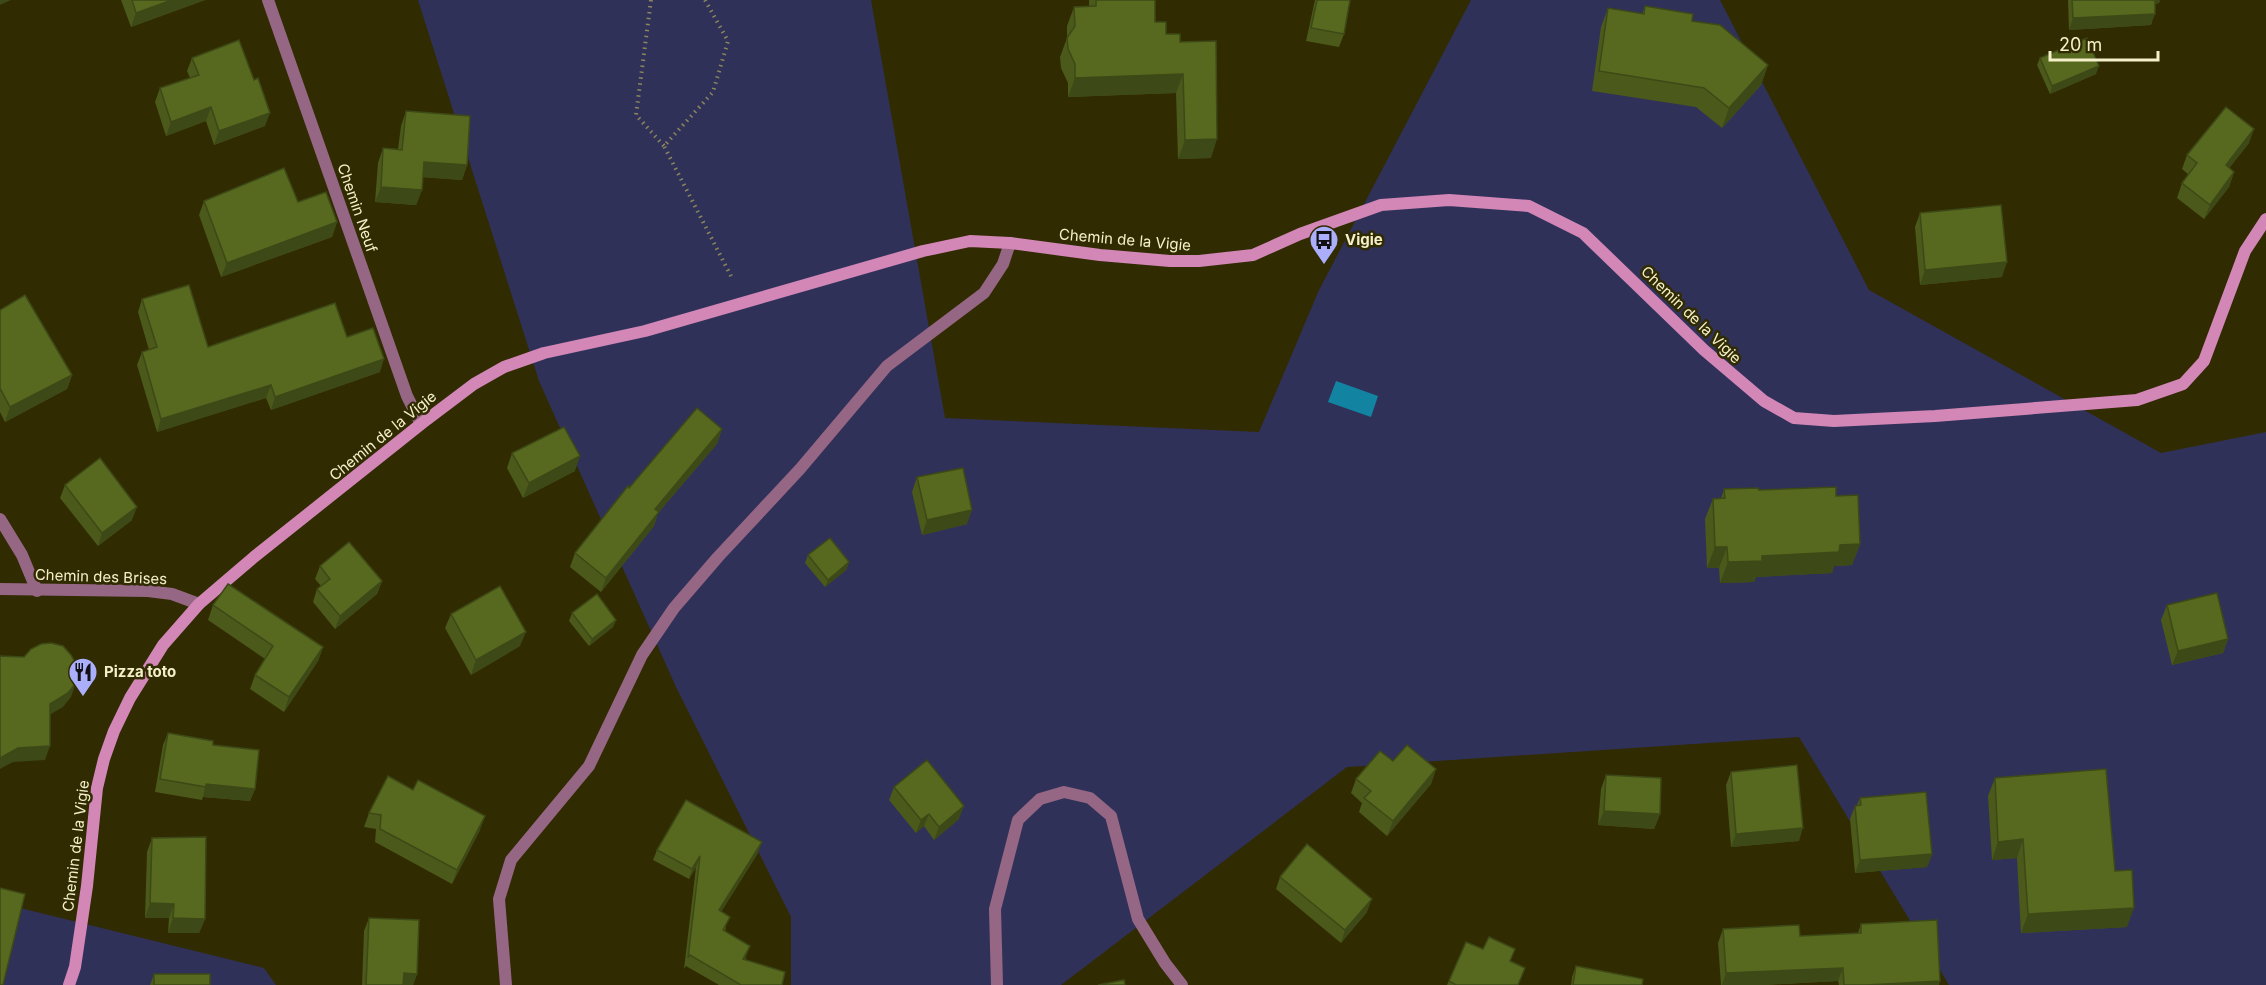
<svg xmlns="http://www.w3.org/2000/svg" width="2266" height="985" viewBox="0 0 2266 985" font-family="Inter,sans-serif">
	<rect width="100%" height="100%" fill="#312b01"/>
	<g fill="#303158">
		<path d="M418,0H871L945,418L1259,432L1319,290L1471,0H1720L1869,290L2161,453L2266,432V985H1949L1799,737L1347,767L1061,985H791V917L676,687L539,381Z"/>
		<path d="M0,903L264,968L276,985H0Z"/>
	</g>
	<path fill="#1284a2" d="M1336,381L1378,396L1371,417L1328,402Z"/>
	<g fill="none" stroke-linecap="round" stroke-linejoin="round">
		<g stroke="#8b865e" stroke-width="4" stroke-dasharray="1.5 4.5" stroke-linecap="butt">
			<path d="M651,0L636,115L664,146"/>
			<path d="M705,0L728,41L713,92L664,146L733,280"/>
		</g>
		<g stroke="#966784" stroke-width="12">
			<path d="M268,0L407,396L421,424"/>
			<path d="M0,519L22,555L37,591"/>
			<path d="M0,589L148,591L172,594L199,604"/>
			<path d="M506,985L499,899L511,860L589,766L642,655L674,608L718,557L800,469L887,366L984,293L1003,264L1010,243"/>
			<path d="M997,985L995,909L1018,820L1040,799L1064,792L1090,798L1111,816L1138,919L1165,963L1182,985"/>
		</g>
		<path stroke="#d287b7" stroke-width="12" d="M69,985L75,967L87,886L97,788L104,759L114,731L130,698L163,645L199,604L254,557L421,424L474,384L504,367L544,353L645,331L923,251L970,241L1010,243L1100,255L1170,261H1199L1253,255L1300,234L1381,205L1449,200L1529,206L1583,233L1704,350L1764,401L1794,418L1834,421L1935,416L2137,400L2183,384L2204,361L2245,251L2266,219"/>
	</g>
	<g fill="#4b591b">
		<path d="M121,0H205L131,27Z"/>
		<path d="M1089,0H1155V22L1166,34L1180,42L1211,158L1178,159L1176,93L1068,97V83L1061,68L1060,57L1067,38V26L1074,7L1089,6Z"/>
		<path d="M1315,0H1350L1344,34L1339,47L1306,41Z"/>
		<path d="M2068,0H2160L2159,3L2155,4L2151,25L2069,30Z"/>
		<path d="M1645,6L1692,21L1768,65L1761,85L1722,128L1696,107L1592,91L1601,27L1608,8L1642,14Z"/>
		<path d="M192,58L265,126L214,145L206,121L166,136L155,102L160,88L190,78L187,71Z"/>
		<path d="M2040,58L2096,74L2050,94L2037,65Z"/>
		<path d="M406,111L467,165L462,180L423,177L422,190L416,205L375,202L378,163L383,148L398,149L401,126Z"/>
		<path d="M2249,143L2229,168L2234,172L2229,187L2204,219L2177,198L2182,183L2189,175L2182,169L2187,155Z"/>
		<path d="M204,201L298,202L337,222L332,237L221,277L199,215Z"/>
		<path d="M1920,213L2002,277L1920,285L1915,227Z"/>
		<path d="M142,299L208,347L347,337L380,372L271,410L266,398L157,432L137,365L142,352L149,350L138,312Z"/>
		<path d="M0,310L72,375L67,389L5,422L0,412Z"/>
		<path d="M722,429L717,444L658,513L654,526L601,592L570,567L575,553L629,488Z"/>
		<path d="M512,453L575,471L523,498L507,468Z"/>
		<path d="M917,477L967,524L922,535L912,492Z"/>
		<path d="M65,485L132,520L98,546L60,498Z"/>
		<path d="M1724,489L1759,490L1836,496L1860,544L1852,565L1834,566L1832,573L1756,577L1754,582L1720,583L1719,568H1707L1705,519L1713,499L1721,498Z"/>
		<path d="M808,555L849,562L846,570L825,587L805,563Z"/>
		<path d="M320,566L382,581L377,594L335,629L313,602L317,589L321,586L315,579Z"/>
		<path d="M213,605L323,647L318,661L284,712L250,689L255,675L265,659L208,620Z"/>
		<path d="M2167,605L2228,639L2223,653L2172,665L2161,620Z"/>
		<path d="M572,613L616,620L613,627L589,646L569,621Z"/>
		<path d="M451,614L520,646L471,675L445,628Z"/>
		<path d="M168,733L213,745L255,789L250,801L203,797L202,800L155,792L163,745Z"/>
		<path d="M1393,761L1436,769L1431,784L1387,836L1359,812L1362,803L1351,793L1356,779Z"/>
		<path d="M1731,772L1799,841L1731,847L1726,785Z"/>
		<path d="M1606,775L1660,814L1654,829L1598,825L1601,789Z"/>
		<path d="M1995,778L2115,871L2127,927L2021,933L2017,858L1992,860L1988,796Z"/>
		<path d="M894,787L959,819L934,840L924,826L916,833L889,800Z"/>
		<path d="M1860,798L1932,854L1927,867L1855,873L1850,819L1855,806L1857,805Z"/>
		<path d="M369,813L480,830L452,884L375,842L376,829L364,827Z"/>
		<path d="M152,838L205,919L199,933H168L169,918H145L147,852Z"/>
		<path d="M657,850L758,853L721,912L726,928L725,931L746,957L745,960L782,985H719L686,966L684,969L696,867L689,879L653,860Z"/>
		<path d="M1280,877L1367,912L1341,943L1276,889Z"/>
		<path d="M369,918L417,974L413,985H362L364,931Z"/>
		<path d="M1861,924L1939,985H1839L1838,981L1763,985H1721L1718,943L1723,929L1800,936L1858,933Z"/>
		<path d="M1466,942L1483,949H1515L1510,961L1519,985H1447Z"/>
		<path d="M1576,966L1642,985H1571L1572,977Z"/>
		<path d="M154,974L210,985H150Z"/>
	</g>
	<g fill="#3d4916">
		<path d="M0,0H11L0,5Z"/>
		<path d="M172,0H205L131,27L136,13Z"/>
		<path d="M2151,0H2160L2159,3L2150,4Z"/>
		<path d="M2155,14L2151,25L2069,30L2073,18Z"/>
		<path d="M1768,65L1761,85L1722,128L1729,108Z"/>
		<path d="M2099,66L2096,74L2050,94L2052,86Z"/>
		<path d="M1183,74L1176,93L1068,97L1075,78Z"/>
		<path d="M211,107L206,121L166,136L171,122Z"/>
		<path d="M270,113L265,126L214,145L219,131Z"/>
		<path d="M2254,129L2249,143L2220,180L2226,165Z"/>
		<path d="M1217,139L1211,158L1178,159L1185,140Z"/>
		<path d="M424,162L467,165L462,180L419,177Z"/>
		<path d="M2234,172L2229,187L2204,219L2210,205Z"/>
		<path d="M381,187L422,190L416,205L375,202Z"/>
		<path d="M337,222L332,237L221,277L227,263Z"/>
		<path d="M2007,262L2002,277L1920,285L1925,270Z"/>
		<path d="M384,359L380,372L271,410L275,397Z"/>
		<path d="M72,375L67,389L5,422L10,407Z"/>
		<path d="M271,385L266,398L157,432L161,419Z"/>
		<path d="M722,429L717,444L658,513L654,526L601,592L606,578L655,509Z"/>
		<path d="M580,456L575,471L523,498L529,483Z"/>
		<path d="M137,507L132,520L98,546L102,533Z"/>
		<path d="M972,510L967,524L922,535L927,520Z"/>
		<path d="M1860,544L1852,565L1834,566L1832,573L1756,577L1754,582L1720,583L1728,562L1762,556L1840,545Z"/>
		<path d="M1715,547H1727L1719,568H1707Z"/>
		<path d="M849,562L846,570L825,587L828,580Z"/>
		<path d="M382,581L377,594L335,629L340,616Z"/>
		<path d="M616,620L613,627L589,646L592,639Z"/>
		<path d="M526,632L520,646L471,675L476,660Z"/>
		<path d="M2228,639L2223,653L2172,665L2178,651Z"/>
		<path d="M323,647L318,661L284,712L289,697Z"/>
		<path d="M76,683L71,697L63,707L44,718L50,704Z"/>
		<path d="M50,746L45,760L13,762L0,769V758L18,748Z"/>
		<path d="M1436,769L1431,784L1387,836L1393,821Z"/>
		<path d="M206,784L255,789L250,801L203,797Z"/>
		<path d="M964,806L959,819L934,840L939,827Z"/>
		<path d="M1604,811L1660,814L1654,829L1598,825Z"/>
		<path d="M929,814L924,826L916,833L921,820Z"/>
		<path d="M485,816L480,830L452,884L457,870Z"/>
		<path d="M1803,828L1799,841L1731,847L1736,834Z"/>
		<path d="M2023,839L2017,858L1992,860L1998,842Z"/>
		<path d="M762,842L758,853L715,921L719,910Z"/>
		<path d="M1932,854L1927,867L1855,873L1860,860Z"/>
		<path d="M700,856L696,867L689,879L692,869Z"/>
		<path d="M1372,899L1367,912L1341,943L1345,930Z"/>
		<path d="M150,903L174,904L169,918H145Z"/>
		<path d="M2134,908L2127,927L2021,933L2028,914Z"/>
		<path d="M173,918L205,919L199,933H168Z"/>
		<path d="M750,946L746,957L739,970L743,959Z"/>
		<path d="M1843,968L1838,981L1763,985H1722L1726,973Z"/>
		<path d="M404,973L417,974L413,985H399Z"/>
		<path d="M1940,981L1939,985H1867Z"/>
	</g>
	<g fill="#57681f" stroke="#3d4916" stroke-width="1.5">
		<path d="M132,0H172L136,13Z"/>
		<path d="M1096,0H1155V22H1166V34H1180V42L1216,41L1217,139L1185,140L1183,74L1075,78V64L1068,49L1067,38L1075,26L1074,7L1096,6Z"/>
		<path d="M1317,0H1350L1344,34L1311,28Z"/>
		<path d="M2072,0H2155V14L2073,18Z"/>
		<path d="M1645,6L1693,14L1692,21L1720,25L1768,65L1729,108L1704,88L1599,71L1608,8L1644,14Z"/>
		<path d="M2087,38L2099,66L2052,86L2040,58Z"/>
		<path d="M239,40L254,80L258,78L270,113L219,131L211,107L171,122L160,88L199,75L192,58Z"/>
		<path d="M2226,107L2254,129L2226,165L2234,172L2210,205L2182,183L2197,163L2187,155Z"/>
		<path d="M406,111L470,116L467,165L424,162L422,190L381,187L383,148L402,150Z"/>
		<path d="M284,168L298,202L326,192L337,222L227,263L204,201Z"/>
		<path d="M2001,205L2007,262L1925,270L1920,213Z"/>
		<path d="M189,285L208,347L335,303L347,337L373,328L384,359L275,397L271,385L161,419L142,352L157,347L142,299Z"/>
		<path d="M25,295L72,375L10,407L1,390L0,391V310Z"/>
		<path d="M697,408L722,429L655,509L659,512L606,578L575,553L628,486L629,488Z"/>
		<path d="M564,427L580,456L529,483L512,453Z"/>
		<path d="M100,458L137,507L102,533L65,485Z"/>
		<path d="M963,468L972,510L927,520L917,477Z"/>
		<path d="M1836,487V496L1858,495L1860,544L1840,545L1839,552L1762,556V561L1728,562L1727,547H1715L1713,499L1725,498L1724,489L1758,488L1759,490Z"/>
		<path d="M830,538L849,562L828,580L808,555Z"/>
		<path d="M349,542L382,581L340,616L317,589L330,579L320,566Z"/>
		<path d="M228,584L323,647L289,697L255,675L273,646L213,605Z"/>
		<path d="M500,586L526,632L476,660L451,614Z"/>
		<path d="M2217,593L2228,639L2178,651L2167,605Z"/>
		<path d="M597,594L616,620L592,639L572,613Z"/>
		<path d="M51,643L63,646L71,655L76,664V683L68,693L50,704V746L18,748L0,758V656L24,657L31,649L41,644Z"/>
		<path d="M168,733L213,741V745L259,750L255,789L206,784V787L160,779Z"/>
		<path d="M1407,745L1436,769L1393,821L1364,798L1371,791L1356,779L1380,751L1393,761Z"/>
		<path d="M927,760L964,806L939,827L929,814L921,820L894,787Z"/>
		<path d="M1797,765L1803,828L1736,834L1731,772Z"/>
		<path d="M2106,769L2115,871L2132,870L2134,908L2028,914L2023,839L1998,842L1995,778Z"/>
		<path d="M1606,775L1661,778L1660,814L1604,811Z"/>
		<path d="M388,776L413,790L418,780L485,816L457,870L380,829L381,815L369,813Z"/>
		<path d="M1926,792L1932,854L1860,860L1855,806L1861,805L1860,798Z"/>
		<path d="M686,800L762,842L719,910L730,917L723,930L750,946L743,959L785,972L782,985H741L690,955L688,958L700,856L692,869L657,850Z"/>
		<path d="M206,837L205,919L173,918L174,904L150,903L152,838Z"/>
		<path d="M1307,844L1372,899L1345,930L1280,877Z"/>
		<path d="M0,888L25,894L3,985H0Z"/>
		<path d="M369,918L419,920L417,974L404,973L403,985H366Z"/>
		<path d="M1937,920L1940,981L1867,985H1844L1843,968L1726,973L1723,929L1799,925L1800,936L1861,933V924Z"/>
		<path d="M1489,937L1515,949L1510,961L1525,968L1518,985H1456L1449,981L1466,942L1483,949Z"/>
		<path d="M1576,966L1643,979L1642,985H1573Z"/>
		<rect x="154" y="974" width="56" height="11"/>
		<path d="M1124,980L1125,985H1098Z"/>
	</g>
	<defs>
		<g id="bus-pin" transform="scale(1.5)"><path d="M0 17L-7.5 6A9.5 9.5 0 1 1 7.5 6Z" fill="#abaffb" stroke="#312b01"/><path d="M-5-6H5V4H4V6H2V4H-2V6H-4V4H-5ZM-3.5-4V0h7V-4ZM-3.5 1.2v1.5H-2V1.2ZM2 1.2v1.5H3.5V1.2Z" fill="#111"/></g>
		<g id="restaurant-pin" transform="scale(1.5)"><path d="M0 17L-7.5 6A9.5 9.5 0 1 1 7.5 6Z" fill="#abaffb" stroke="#312b01"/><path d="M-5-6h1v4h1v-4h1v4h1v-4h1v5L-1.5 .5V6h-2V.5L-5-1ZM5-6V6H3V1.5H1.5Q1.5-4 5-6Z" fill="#111"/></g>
	</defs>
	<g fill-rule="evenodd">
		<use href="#bus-pin" x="1324" y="240"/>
		<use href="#restaurant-pin" x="83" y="672"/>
	</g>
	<g text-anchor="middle" stroke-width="5" stroke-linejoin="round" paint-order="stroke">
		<g font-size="15" fill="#f4f0ca" stroke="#312b01">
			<text transform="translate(357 208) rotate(71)" y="5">Chemin Neuf</text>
			<text transform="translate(1125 240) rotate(5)" y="5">Chemin de la Vigie</text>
			<text transform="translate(1691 315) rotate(44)" y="5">Chemin de la Vigie</text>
			<text transform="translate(383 436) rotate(-39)" y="5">Chemin de la Vigie</text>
			<text transform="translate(101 577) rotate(2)" y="5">Chemin des Brises</text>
			<text transform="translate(76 846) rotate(-83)" y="5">Chemin de la Vigie</text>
		</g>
		<g font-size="15" font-weight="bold" fill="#f4f0ca" stroke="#312b01" text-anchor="start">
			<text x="1345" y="245">Vigie</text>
			<text x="104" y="677">Pizza toto</text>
		</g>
	</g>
	<path d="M2050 51v9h108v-9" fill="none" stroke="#f4f0ca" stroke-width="3"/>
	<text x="2059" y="51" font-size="18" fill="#f4f0ca" stroke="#312b01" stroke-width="4.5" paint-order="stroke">20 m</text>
</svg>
